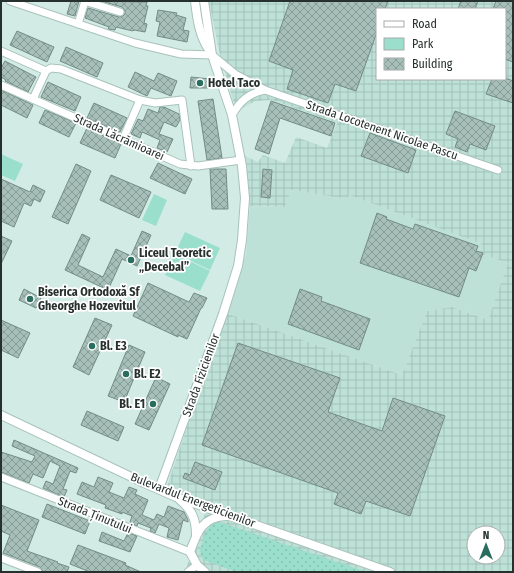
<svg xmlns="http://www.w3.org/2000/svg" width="514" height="573" viewBox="0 0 514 573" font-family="'Fira Sans Condensed',sans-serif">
	<defs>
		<pattern id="industrial-grid" width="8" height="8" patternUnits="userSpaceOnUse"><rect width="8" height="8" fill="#bee1d7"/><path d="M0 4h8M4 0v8" fill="none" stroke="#a3c1b9"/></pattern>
		<pattern id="green-dots" width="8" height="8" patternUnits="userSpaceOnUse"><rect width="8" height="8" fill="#9adecc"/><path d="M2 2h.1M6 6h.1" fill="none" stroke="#85bfb0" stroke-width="1.8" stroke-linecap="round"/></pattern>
		<pattern id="building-cross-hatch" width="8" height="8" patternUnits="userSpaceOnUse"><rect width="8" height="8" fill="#a6c0b9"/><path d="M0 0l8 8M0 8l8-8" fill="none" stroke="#879c97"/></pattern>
	</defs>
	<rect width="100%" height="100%" fill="#d2ece5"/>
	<path fill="#bee1d7" d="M291,190L347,199L349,195L483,244L480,253L508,263L488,320L452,307L427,311L402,375L226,313L246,254L250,206L285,207Z"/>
	<path fill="url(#industrial-grid)" fill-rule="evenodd" d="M209,1H513V572H185L209,502L167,486L226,313L402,375L427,311L452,307L488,320L508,263L479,253L482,244L349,195L347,199L291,190L285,207L250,206L245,156L258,162L263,155L285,163L296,137L327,148L337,123L272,100L256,101L236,111L219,51ZM377,9H505V79H377ZM474,533H498V557H474Z"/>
	<path fill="url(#green-dots)" d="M218,522L225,524L366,572H237L204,560L201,555L200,550L206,531L212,524Z"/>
	<g fill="#9adecc">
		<path d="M1,154L23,164L15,181L1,175Z"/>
		<path d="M154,194L167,200L156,226L142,220Z"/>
		<path d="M185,232L220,248L210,270L175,253Z"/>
		<path d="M175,254L210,271L200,291L165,275Z"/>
	</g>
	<g fill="url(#building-cross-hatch)" stroke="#738c85">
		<path d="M71,1H79L75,16L67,14Z"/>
		<path d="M101,1L147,2L146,6H148L144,23L147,24L145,32L134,30L133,31L116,27L115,30L108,29L109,27L85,18L88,8L119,17L123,16L125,14V11L122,7Z"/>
		<path d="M290,1H388L385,9H377V32L356,91L335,84L328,103L287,89L293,70L269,61Z"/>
		<path d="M461,1H478L475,9H458Z"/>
		<path d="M496,1H513V62L505,59V9H493Z"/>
		<path d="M158,10L177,13L176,15L186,18L183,30L189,31L187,42L157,36L160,22L156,21Z"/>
		<path d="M17,31L54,47L47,62L10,45Z"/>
		<path d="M66,47L103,63L97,77L60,61Z"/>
		<path d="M5,61L36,77L28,92L5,81L6,80L1,77V68Z"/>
		<path d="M135,72L154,81L158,73L177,81L171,96L151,88L147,96L128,87Z"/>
		<path d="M191,77L210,79L209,88H190Z"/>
		<path d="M492,79H508L513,81V103L486,94Z"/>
		<path d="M48,82L81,97L75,111L41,97Z"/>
		<path d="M1,90L33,105L27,118L1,105Z"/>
		<path d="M213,99L222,158L207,160L198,101Z"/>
		<path d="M271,101L335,123L331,136L280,118L269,154L255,149Z"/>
		<path d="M94,103L127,118L120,132L87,118Z"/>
		<path d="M160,107H164L179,114L180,120L176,127L164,122L159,134L173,139L167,152L157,148L160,140L142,132L140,138L131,134L138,119L143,121L148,109L158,113Z"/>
		<path d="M45,110L76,123L69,137L39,123Z"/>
		<path d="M455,111L495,126L486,150L470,144L467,152L455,147L458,139L446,134Z"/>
		<path d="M87,128L121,144L115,158L80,143Z"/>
		<path d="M370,133L416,150L408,173L361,156Z"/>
		<path d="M158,163L192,179L185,194L150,178Z"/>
		<path d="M76,164L91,171L68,224L52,217Z"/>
		<path d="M210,169H226L228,209H212Z"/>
		<path d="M263,169L272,170L270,198L261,197Z"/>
		<path d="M111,175L151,192L139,218L100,200Z"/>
		<path d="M1,179L30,192L33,185L45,191L40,202L34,199L31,206L24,203L14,227L1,221Z"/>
		<path d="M377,213L387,217L386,219L413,229L415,224L478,246L476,251L483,253L476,271L469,268L459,297L360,263Z"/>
		<path d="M142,231L151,235L137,266L122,259L108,290L65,270L82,234L90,238L78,265L103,277L116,249L131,256Z"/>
		<path d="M1,236L12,241L1,264Z"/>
		<path d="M148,283L189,302L194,293L207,298L202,308H201L187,339L178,335V337L133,316Z"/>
		<path d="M24,289L41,298L36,308L19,300Z"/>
		<path d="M300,289L322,297L321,301L370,319L359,350L288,324Z"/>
		<path d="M95,318L112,325L89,375L73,367Z"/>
		<path d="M1,320L30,333L18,358L1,350Z"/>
		<path d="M238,343L340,378L328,412L382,431L393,398L445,416L410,516L366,501L361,514L334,504L338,493L202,445Z"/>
		<path d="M129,345L145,352L124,402L108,396Z"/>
		<path d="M156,377L170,384L149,430L135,424Z"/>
		<path d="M87,411L124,427L118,441L81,425Z"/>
		<path d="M14,440L78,468L76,473L70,471L63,489L67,490L64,497L43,488L46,481L53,484L60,466L50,461L43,478L33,474L29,483L1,472V452L32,462L35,456L12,446Z"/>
		<path d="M195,462L222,472L215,490L183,478L185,473L190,475Z"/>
		<path d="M98,477L113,483L109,492L124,498L129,487L137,490L135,494L148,500L142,515L154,520L157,514L164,517L168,506L184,512L188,520V522L183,520L178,540L167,537L169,528L159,524L155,533L150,531L151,528L138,523L137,526L131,523L130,522L132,516L122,512V514L105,508L106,505L77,494L82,482L94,487Z"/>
		<path d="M47,504L90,521L85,534L42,517Z"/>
		<path d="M1,505L39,520L27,551L58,562L57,563L69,567L67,572H43L40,567L3,553L10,535L1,531Z"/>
		<path d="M102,532L124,541L128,533L137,536L130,552L99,541Z"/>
		<path d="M78,545L126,563L125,565L141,572H90L70,564Z"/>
	</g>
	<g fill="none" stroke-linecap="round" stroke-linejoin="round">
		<g stroke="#a8c2bb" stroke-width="9">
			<g id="minor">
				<path d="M10,1L135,43L181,54L212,55L235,74L265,90L498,170"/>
				<path d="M84,1L120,12"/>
				<path d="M78,24L85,1"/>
				<path d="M1,51L46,71L51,68L61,69L140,100L155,103L182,100L191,166"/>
				<path d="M1,85L180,164L198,166L241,160"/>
				<path d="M33,99L46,71"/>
				<path d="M232,115C240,101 249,93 265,90"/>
				<path d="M123,139L140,100"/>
				<path d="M1,477L190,552"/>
				<path d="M1,558L38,572"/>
				<path d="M188,572L197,565"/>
			</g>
		</g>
		<g stroke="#a8c2bb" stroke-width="10">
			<g id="tertiary">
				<path d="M195,1C197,18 199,35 209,50"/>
				<path d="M1,415L144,483L176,497L390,572"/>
				<path d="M159,489L223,314L238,266L242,240L245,198L242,166L232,115L212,55L204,1"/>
				<path d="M180,500C192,510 196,519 196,535"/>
				<path d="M205,572L197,565L190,552C197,532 202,517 226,516"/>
			</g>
		</g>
		<use href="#minor" stroke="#fff" stroke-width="7"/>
		<use href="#tertiary" stroke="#fff" stroke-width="8"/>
	</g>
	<g fill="#296d5e" stroke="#fff" stroke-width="1.5">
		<circle cx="200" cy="83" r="4"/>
		<circle cx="131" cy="260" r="4"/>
		<circle cx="30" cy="299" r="4"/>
		<circle cx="92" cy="346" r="4"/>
		<circle cx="126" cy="374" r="4"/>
		<circle cx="153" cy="404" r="4"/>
	</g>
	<g text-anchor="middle" stroke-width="3.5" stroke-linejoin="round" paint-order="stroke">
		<g font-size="12" font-weight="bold" fill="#26302d" stroke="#fff" text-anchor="start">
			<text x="208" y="87">Hotel Taco</text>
			<text x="139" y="257">Liceul Teoretic<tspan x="139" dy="14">„Decebal”</tspan></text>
			<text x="38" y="296">Biserica Ortodoxă Sf<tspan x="38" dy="14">Gheorghe Hozevitul</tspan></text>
			<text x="100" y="350">Bl. E3</text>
			<text x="134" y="378">Bl. E2</text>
			<text x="145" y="408" text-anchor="end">Bl. E1</text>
		</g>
		<g font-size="12" fill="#26302d" stroke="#fff">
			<text transform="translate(382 130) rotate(19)" y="4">Strada Locotenent Nicolae Pascu</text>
			<text transform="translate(119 137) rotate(24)" y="4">Strada Lăcrămioarei</text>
			<text transform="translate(201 375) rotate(-70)" y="4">Strada Fizicienilor</text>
			<text transform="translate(193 500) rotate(21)" y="4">Bulevardul Energeticienilor</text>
			<text transform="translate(95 515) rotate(22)" y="4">Strada Ținutului</text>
		</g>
	</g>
	<rect width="514" height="573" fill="none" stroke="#26302d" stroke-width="4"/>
	<rect x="376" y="8" width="130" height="72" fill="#ffffff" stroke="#a8acab"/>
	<rect x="384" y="21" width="20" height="6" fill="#ffffff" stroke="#a8acab"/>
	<text x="412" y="28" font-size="12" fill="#26302d">Road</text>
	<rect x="384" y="38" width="20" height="12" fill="#9adecc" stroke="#a8acab"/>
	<text x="412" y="48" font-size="12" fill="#26302d">Park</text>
	<rect x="384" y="58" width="20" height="12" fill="url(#building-cross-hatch)" stroke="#a8acab"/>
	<text x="412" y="68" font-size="12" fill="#26302d">Building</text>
	<g transform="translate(486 545)"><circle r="19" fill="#ffffff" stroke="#a8acab"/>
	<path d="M0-3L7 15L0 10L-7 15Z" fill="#296d5e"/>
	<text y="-6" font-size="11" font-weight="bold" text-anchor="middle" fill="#26302d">N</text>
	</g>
</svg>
